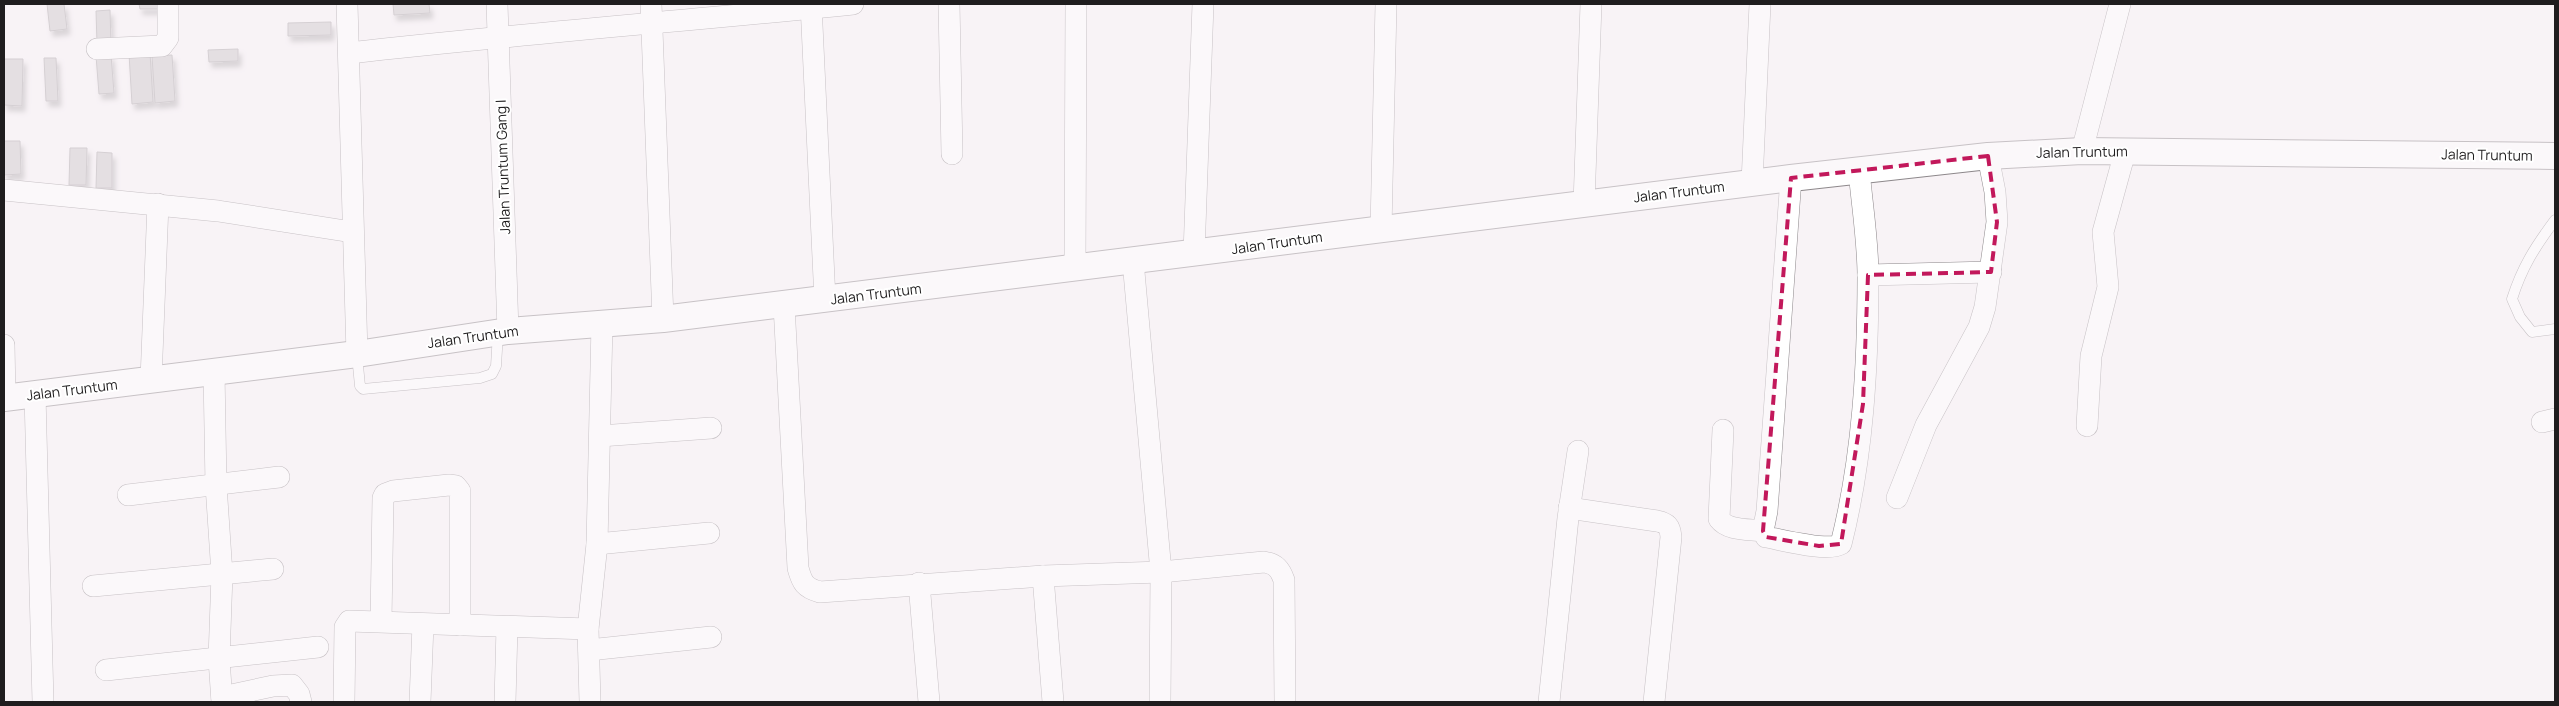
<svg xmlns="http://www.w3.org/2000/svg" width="2559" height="706" viewBox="0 0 2559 706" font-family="Manrope,sans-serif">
	<defs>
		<filter id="shadow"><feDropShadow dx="3" dy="5.5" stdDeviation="2.5" flood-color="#0004"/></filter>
	</defs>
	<rect width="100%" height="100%" fill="#f8f3f6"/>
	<g fill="#cdc8cb" stroke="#aba6a9" filter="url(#shadow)">
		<path d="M47,4H64L67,29L50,31Z"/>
		<path d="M139,4H165V9H140Z"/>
		<path d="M393,4H429L430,13L394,15Z"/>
		<path d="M110,10L111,44H97L96,11Z"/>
		<path d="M331,22V35L288,36V23Z"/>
		<path d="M238,49V61L209,62L208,50Z"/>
		<path d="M150,53L153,102L132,104L129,54Z"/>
		<path d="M111,55L114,93L99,94L96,56Z"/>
		<path d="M172,55L175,101L155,103L152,56Z"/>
		<path d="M44,58H56L58,101H46Z"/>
		<path d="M4,59H23L22,106L4,105Z"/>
		<path d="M4,141H20L21,174L4,175Z"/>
		<path d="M70,148H87L86,185H69Z"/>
		<path d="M97,152L112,153V188H96Z"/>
	</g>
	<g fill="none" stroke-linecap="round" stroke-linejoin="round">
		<g stroke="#8d888b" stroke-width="11">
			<g id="service">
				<path d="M2555,220C2535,247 2522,267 2512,299L2520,317L2532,332L2555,329"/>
				<path d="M357,355L360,386L363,389L480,378L492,374L496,366L498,333"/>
			</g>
		</g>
		<g stroke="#8d888b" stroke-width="22">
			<g id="minor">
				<path d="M347,4L357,354"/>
				<path d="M497,4L508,331"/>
				<path d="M651,4L663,319"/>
				<path d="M811,4L825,300"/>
				<path d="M949,4L952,154"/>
				<path d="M97,49L162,46L168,38V4"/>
				<path d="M349,53C517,34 685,21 853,4"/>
				<path d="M2082,151L2120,4"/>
				<path d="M1791,178L1767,511L1763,531L1766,537C1783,540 1828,552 1841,544C1863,457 1868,365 1868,276C1868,241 1862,205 1859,170"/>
				<path d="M1752,183L1760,4"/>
				<path d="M4,190L218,211L352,232"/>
				<path d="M1584,204L1591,4"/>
				<path d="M1381,229L1386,4"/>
				<path d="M1194,254L1203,4"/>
				<path d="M1133,261L1161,572L1160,702"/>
				<path d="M1075,269L1076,4"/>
				<path d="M1868,275L1991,272"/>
				<path d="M784,305L798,568C802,583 805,588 820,592L1043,576L1161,572L1264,562C1276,564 1280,569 1284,580L1285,702"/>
				<path d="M4,345L5,397"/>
				<path d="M214,372L216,485L222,574L219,659L222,702"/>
				<path d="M151,380L158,204"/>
				<path d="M35,395L43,702"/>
				<path d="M2542,422L2555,419"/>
				<path d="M2087,426L2091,356L2108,287L2103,232L2125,152"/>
				<path d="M1723,430L1719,519C1728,531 1748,529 1763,531"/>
				<path d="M600,436L711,428"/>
				<path d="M128,495L279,477"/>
				<path d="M1897,498L1926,425L1979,327L1985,307L1997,222L1995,192L1988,156"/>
				<path d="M1569,508L1657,521C1667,523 1670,526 1671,537L1654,702"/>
				<path d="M597,544L709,533"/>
				<path d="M1043,576L1053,702"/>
				<path d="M919,583L929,702"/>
				<path d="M93,586L273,569"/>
				<path d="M381,621L383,498L385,494L393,491L449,485L456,486L460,491V625"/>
				<path d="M589,650L711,637"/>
				<path d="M106,670L318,647"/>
				<path d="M222,697L273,686L292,685L299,694L301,702"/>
				<path d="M344,702L345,627L349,621L588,629"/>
				<path d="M420,702L423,624"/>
				<path d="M505,702L507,627"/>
				<path d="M590,702L588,629L597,544L602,324"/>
				<path d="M1549,702L1568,518L1578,451"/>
			</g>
		</g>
		<g stroke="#8d888b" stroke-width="28">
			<path id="tertiary" d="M4,398L357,354L508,331L663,319L1791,178L1988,156L2082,151L2555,156"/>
		</g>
		<use href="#service" stroke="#fff" stroke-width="10"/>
		<use href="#minor" stroke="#fff" stroke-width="21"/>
		<use href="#tertiary" stroke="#fff" stroke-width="26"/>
	</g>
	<path d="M0 0H2559V706H0ZM1988,156L1997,222L1991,272L1868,275L1863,404L1841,544L1819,546L1766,537L1763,531L1791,178Z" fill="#f8f3f6" fill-opacity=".55" fill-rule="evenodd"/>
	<path fill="none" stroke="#c2185b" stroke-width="4" stroke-dasharray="10 6" stroke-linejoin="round" d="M1988,156L1997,222L1991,272L1868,275L1863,404L1841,544L1819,546L1766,537L1763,531L1791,178Z"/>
	<g text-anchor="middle" stroke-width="4" stroke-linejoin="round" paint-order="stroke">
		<g font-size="14" fill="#1f1d1e" stroke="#fff">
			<text transform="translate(2082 152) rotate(-1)" y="5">Jalan Truntum</text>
			<text transform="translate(2487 155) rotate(1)" y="5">Jalan Truntum</text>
			<text transform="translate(503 167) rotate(-92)" y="5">Jalan Truntum Gang I</text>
			<text transform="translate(1679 192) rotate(-7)" y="5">Jalan Truntum</text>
			<text transform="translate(1277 243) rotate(-8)" y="5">Jalan Truntum</text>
			<text transform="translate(876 294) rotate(-7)" y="5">Jalan Truntum</text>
			<text transform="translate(473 337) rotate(-8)" y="5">Jalan Truntum</text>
			<text transform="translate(72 390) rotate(-7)" y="5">Jalan Truntum</text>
		</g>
	</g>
	<rect width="2559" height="706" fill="none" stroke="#1f1d1e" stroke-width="10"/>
</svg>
